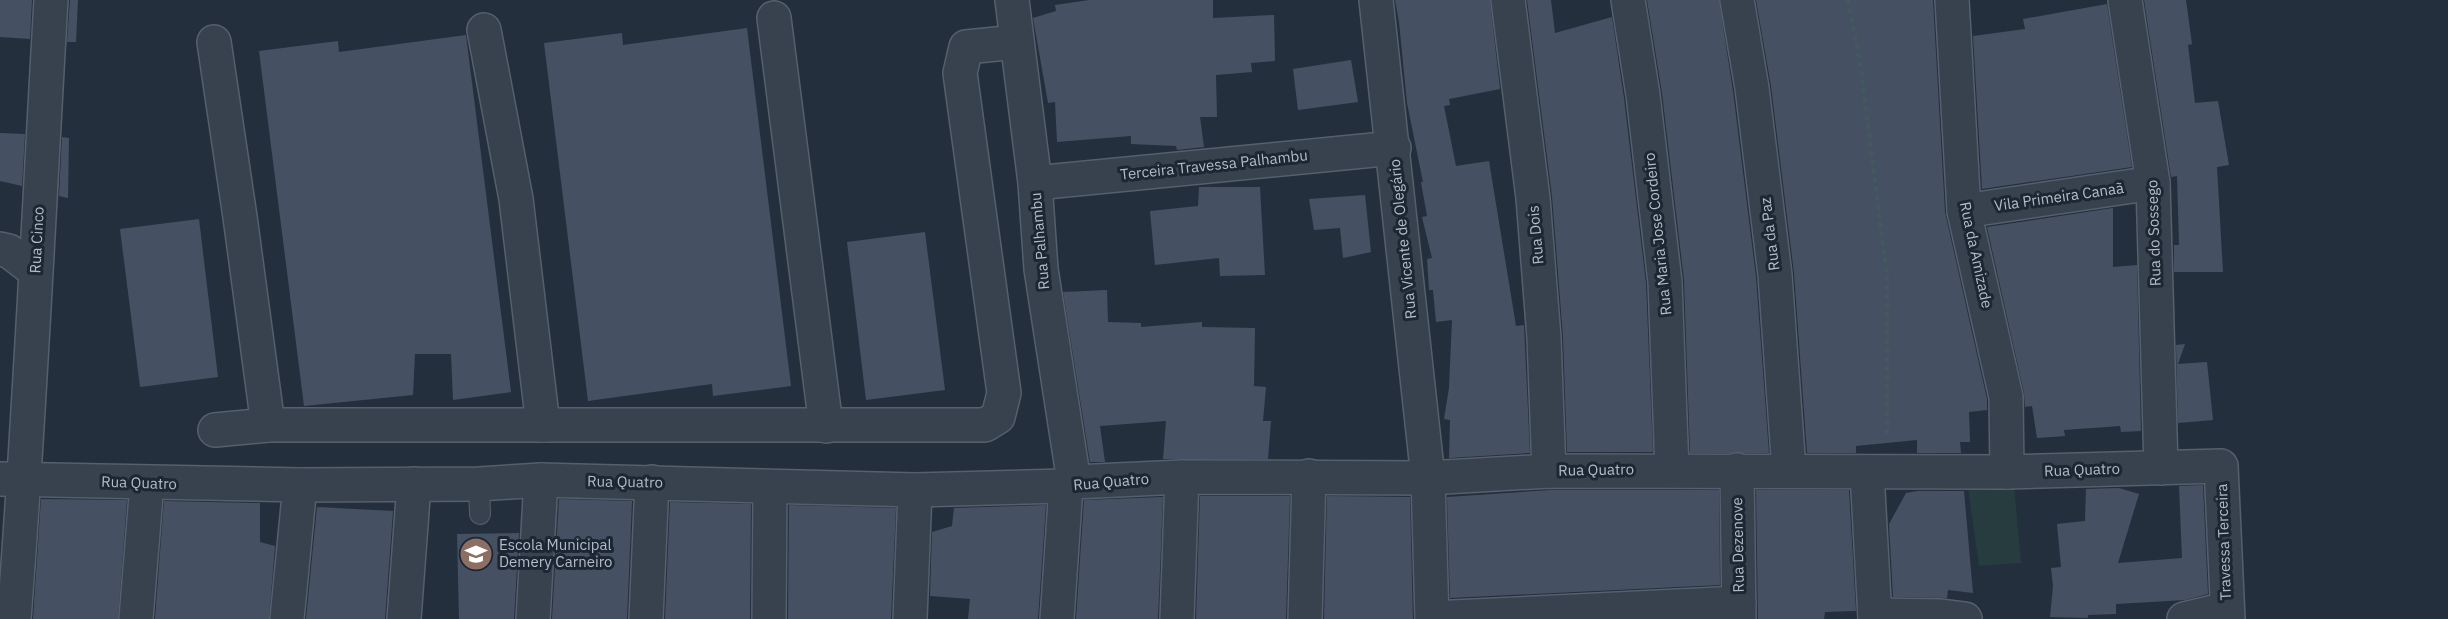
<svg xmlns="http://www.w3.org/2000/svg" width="2448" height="619" viewBox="0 0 2448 619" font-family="'IBM Plex Sans',sans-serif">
	<rect width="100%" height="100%" fill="#242f3e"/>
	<path fill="#263c3f" d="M1967,481L2014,486L2021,563L1979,566Z"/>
	<g fill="#455162">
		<path d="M0,0H32L30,39L0,37Z"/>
		<path d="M70,0H78L76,42H67Z"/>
		<path d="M1089,0H1213V18L1274,15L1275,61L1251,63L1252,72L1216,75L1217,117H1200L1204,147L1177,150L1176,146L1131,144V136L1057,142L1055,102L1048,103L1033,18L1056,11L1055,5Z"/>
		<path d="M1395,0H1490L1500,89L1449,99L1450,105L1444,106L1456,166L1489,161L1516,326L1524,325L1530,453L1449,458L1450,420L1444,419L1449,388L1452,320L1436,322L1433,290H1429L1427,259L1432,258L1422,217L1427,216L1421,182H1423L1407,103L1399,22Z"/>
		<path d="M1527,0H1551L1555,33L1612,17L1624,98L1646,283L1653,452H1567L1563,337L1552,196Z"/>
		<path d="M1647,0H1719L1733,91L1756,277L1769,453H1690L1684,280L1662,93Z"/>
		<path d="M1756,0H1933L1945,212L1987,399V410L1969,412L1970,442H1960L1961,453H1917V440L1856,446V453H1807L1794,273L1771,86Z"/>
		<path d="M2144,0H2186L2192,44L2188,45L2195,103L2218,101L2229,165L2217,167L2223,272H2174V245H2179L2177,176L2171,177Z"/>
		<path d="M2107,4L2132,167L1982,189L1973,36L2025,29L2023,19Z"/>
		<path d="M747,28L791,386L713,396L712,384L588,401L544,43L622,33L623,45Z"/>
		<path d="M466,35L511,392L453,400L451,354H415L413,395L304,406L259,51L338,41L339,52Z"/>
		<path d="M1351,60L1358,102L1298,110L1293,69Z"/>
		<path d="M0,133L25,134L22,186L0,181Z"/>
		<path d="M62,137L69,138L68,198L59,196Z"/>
		<path d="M1199,187H1260L1265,275L1220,276L1219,258L1155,265L1150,211L1198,206Z"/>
		<path d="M1365,195L1371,252L1343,258L1340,228L1314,230L1309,199Z"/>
		<path d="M2113,208V267L2137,265L2141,431L2121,432L2120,426L2064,430L2065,436L2037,438L2032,406L2025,407L2024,393L1987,227Z"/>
		<path d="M199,219L218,377L140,387L120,229Z"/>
		<path d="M925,232L945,390L866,400L847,242Z"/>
		<path d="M1107,290L1108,322L1141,323V327L1202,322V327L1255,328L1254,386L1266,387L1263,421H1271L1268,459H1163L1166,421L1100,426L1105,462H1090L1063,292Z"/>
		<path d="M2185,344L2178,364L2207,362L2213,420L2178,423L2176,345Z"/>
		<path d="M2203,485L2208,594L2185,600L2116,604V614L2088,615V618L2050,617L2053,586L2051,568L2061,567L2057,524L2085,521L2086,489L2119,488L2139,494L2118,563L2182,558L2179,486Z"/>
		<path d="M1550,490H1719L1720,585L1450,598L1447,497Z"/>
		<path d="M1756,490H1849L1856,611L1825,612L1824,619H1758Z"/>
		<path d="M1918,491H1964L1973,593L1948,590L1947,598L1893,597L1889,524L1906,493Z"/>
		<path d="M1200,496H1290L1286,619H1196Z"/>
		<path d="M1327,496L1410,497L1413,619H1324Z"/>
		<path d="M1163,497L1158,619H1076L1084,500Z"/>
		<path d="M41,499L127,500L118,619H33Z"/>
		<path d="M559,499L632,501L627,619H552Z"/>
		<path d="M164,501L260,503V542L275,546L269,619H155Z"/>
		<path d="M670,502L751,504L750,619H665Z"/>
		<path d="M789,505L896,508L891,619H788Z"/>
		<path d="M1046,505L1038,619H968L970,599L930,596L932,532L952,526L954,508Z"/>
		<path d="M317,507L393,511L385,619H306Z"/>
		<path d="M519,533L514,619H459L457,534Z"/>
	</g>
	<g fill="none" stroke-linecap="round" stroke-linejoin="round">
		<g stroke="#565f6c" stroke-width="22">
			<path id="service" d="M479,484L480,514"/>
		</g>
		<g stroke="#565f6c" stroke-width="36">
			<g id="minor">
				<path d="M1012,0L1035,183L1041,269L1074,482"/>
				<path d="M1376,0L1428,478L1432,619"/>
				<path d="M1508,0L1533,198L1544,338L1549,471"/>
				<path d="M1628,0L1643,95L1665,282L1672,470"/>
				<path d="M1737,0L1752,88L1775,275L1789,470"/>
				<path d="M1952,0L1964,211L2006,397L2007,472"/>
				<path d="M2125,0L2153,183L2161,468"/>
				<path d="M774,18L826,426"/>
				<path d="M484,30L516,199L543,425"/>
				<path d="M214,42L240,217L268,425"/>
				<path d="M1035,183L1394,148"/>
				<path d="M1964,211L2153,183"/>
				<path d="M0,249L9,251L35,271"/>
				<path d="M215,430L268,425H985L998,417L1004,393L960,73L966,47L1017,42"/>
				<path d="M1737,470L1739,619"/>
				<path d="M1867,472L1875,619"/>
				<path d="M0,479L300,485L479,484L541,480L915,490L1066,486L1074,482L1182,477L1428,478L1549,471L2007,472L2221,466L2228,619"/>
				<path d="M1875,615L1941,616L1965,619"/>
				<path d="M1432,618L1739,603"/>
				<path d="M14,619C30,413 39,206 51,0"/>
				<path d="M136,619L147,483"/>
				<path d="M287,619L300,485"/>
				<path d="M404,619L414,484"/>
				<path d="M533,619L541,480"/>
				<path d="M646,619L652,482"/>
				<path d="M769,619L770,487"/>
				<path d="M910,619L915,490"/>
				<path d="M1057,619L1066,486"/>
				<path d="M1177,619L1182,477"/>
				<path d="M1305,619L1309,476"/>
				<path d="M2184,619L2226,609"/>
			</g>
		</g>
		<path stroke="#44595c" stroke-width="4" stroke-dasharray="4.5 4.5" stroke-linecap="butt" d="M1848,0L1861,68L1887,278V438"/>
		<use href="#service" stroke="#38414e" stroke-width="20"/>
		<use href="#minor" stroke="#38414e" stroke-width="33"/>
	</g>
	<defs>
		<g id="school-disc" transform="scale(1.725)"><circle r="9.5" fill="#8d6e63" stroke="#1d2633"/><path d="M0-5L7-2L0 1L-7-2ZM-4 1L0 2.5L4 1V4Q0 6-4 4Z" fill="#fff"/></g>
	</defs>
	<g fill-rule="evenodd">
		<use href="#school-disc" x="476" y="554"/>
	</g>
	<g text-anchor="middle" stroke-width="6" stroke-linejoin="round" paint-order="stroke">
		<g font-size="15" fill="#b4bcc9" stroke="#1d2633">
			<text transform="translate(1214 165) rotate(-6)" y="5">Terceira Travessa Palhambu</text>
			<text transform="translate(2059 197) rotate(-8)" y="5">Vila Primeira Canaã</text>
			<text transform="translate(2154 233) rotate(-92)" y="5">Rua do Sossego</text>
			<text transform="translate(1658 234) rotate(-96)" y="5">Rua Maria Jose Cordeiro</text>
			<text transform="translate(1770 234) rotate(-97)" y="5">Rua da Paz</text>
			<text transform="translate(1536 235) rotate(-95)" y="5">Rua Dois</text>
			<text transform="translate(1403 239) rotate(-96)" y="5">Rua Vicente de Olegário</text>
			<text transform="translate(37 240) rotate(-87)" y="5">Rua Cinco</text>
			<text transform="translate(1040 241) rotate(-95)" y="5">Rua Palhambu</text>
			<text transform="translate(1976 255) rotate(78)" y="5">Rua da Amizade</text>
			<text transform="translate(1596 470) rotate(-1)" y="5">Rua Quatro</text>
			<text transform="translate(2082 470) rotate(-2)" y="5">Rua Quatro</text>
			<text transform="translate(625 482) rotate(1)" y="5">Rua Quatro</text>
			<text transform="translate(1111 482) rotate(-5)" y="5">Rua Quatro</text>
			<text transform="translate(139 483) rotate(2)" y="5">Rua Quatro</text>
			<text transform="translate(2224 542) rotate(-92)" y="5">Travessa Terceira</text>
			<text transform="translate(1738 545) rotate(-91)" y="5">Rua Dezenove</text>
		</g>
		<g font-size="15" fill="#b4bcc9" stroke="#1d2633" text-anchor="start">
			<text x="499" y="550">Escola Municipal<tspan x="499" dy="17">Demery Carneiro</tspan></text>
		</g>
	</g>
</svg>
